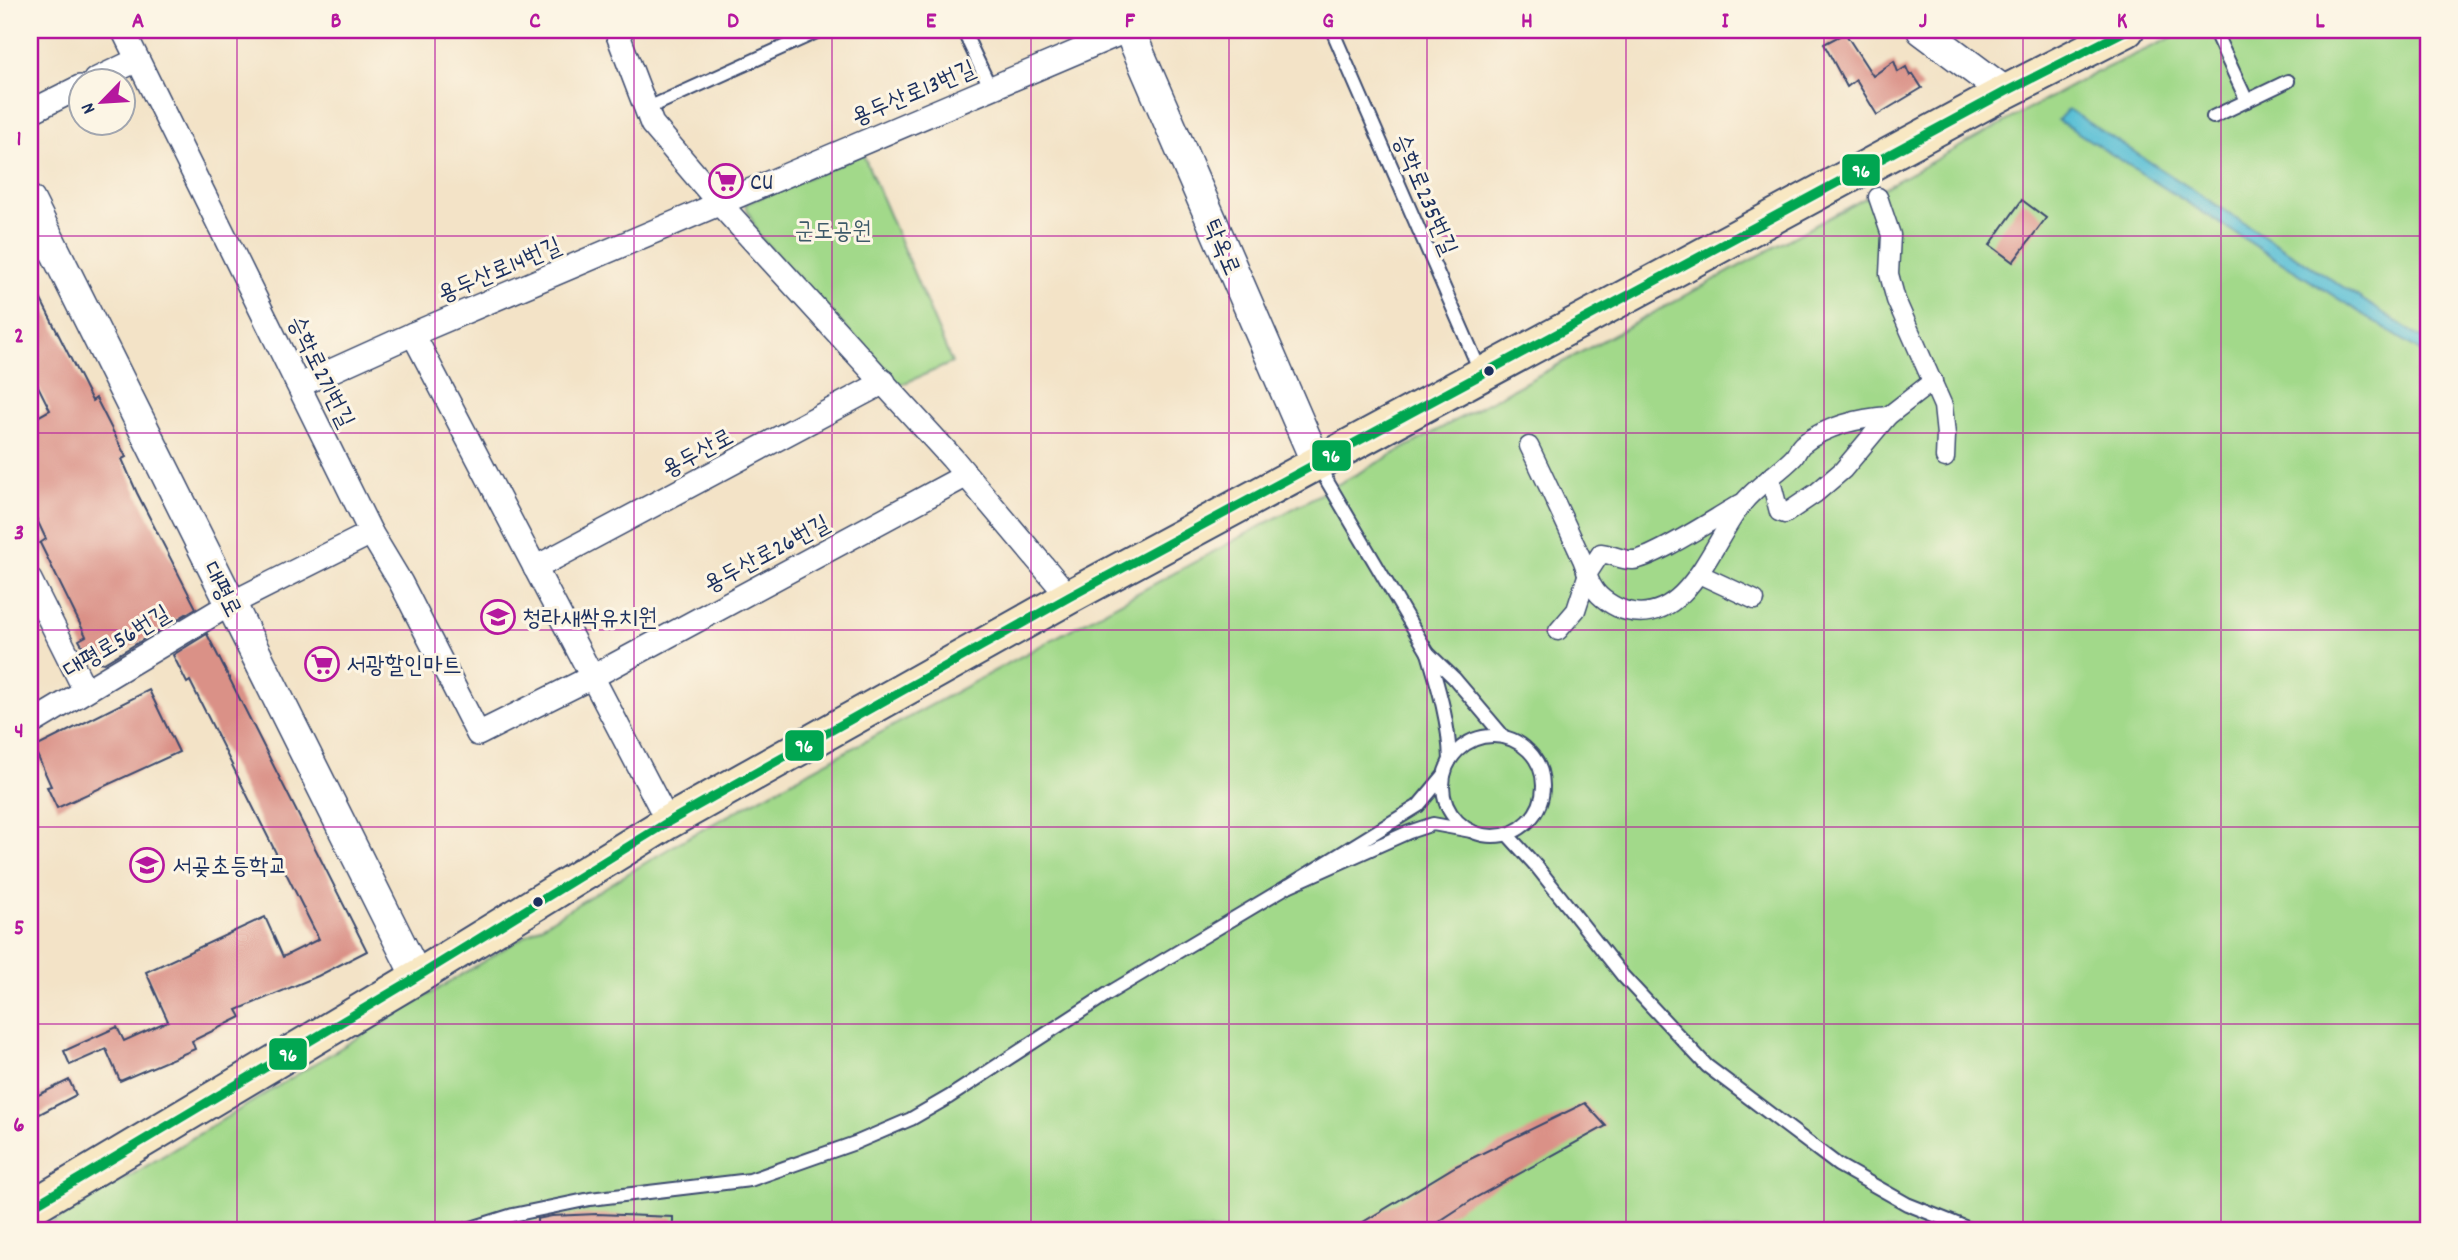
<svg xmlns="http://www.w3.org/2000/svg" width="2458" height="1260" viewBox="0 0 2458 1260" font-family="Dekko,'Poor Story',sans-serif">
	<rect width="100%" height="100%" fill="#fcf5e5"/>
	<filter id="ink" filterUnits="userSpaceOnUse"><feTurbulence type="fractalNoise" baseFrequency=".0143" numOctaves="2"/><feDisplacementMap in="SourceGraphic" scale="14" xChannelSelector="R" yChannelSelector="G"/><feConvolveMatrix kernelMatrix="1 2 1 2 8 2 1 2 1" color-interpolation-filters="sRGB"/></filter>
	<filter id="wash" filterUnits="userSpaceOnUse"><feTurbulence type="fractalNoise" baseFrequency=".00686" numOctaves="4" result="noise"/><feDisplacementMap in="SourceGraphic" scale="28" xChannelSelector="R" yChannelSelector="G"/><feGaussianBlur stdDeviation="1.57" result="paint"/><feColorMatrix in="noise" values="0 0 0 0 0 0 0 0 0 0 0 0 0 0 0 0 0 1.4 0 .05"/><feComposite in="paint" operator="in"/></filter>
	<g filter="url(#wash)">
		<rect width="100%" height="100%" fill="#f3e3c7"/>
		<g fill="#a2d98a" stroke="#5e8474" stroke-width="2">
			<path d="M2188,30H2428V1230H41L683,840L2095,73Z"/>
			<path d="M863,154L952,363L900,385L759,236L745,204Z"/>
		</g>
		<path fill="#58bfd5" stroke="#3a779a" stroke-width="2" d="M2068,109L2428,342V356L2058,120Z"/>
		<g id="blocks">
			<g fill="#da9187">
				<path d="M1845,33L1873,76L1894,61L1898,72L1906,67L1910,76L1913,74L1922,88L1877,115L1856,80L1847,87L1824,44Z"/>
				<path d="M2022,200L2046,218L2013,262L1990,245Z"/>
				<path d="M30,278L92,401L96,398L126,457L122,459L137,493L196,608L104,663L91,661L79,640L86,636L40,543L46,539L30,505V421L50,410L30,370Z"/>
				<path d="M207,634L367,951L318,976L237,1010L241,1017L192,1041L195,1049L120,1081L106,1049L70,1065L64,1051L117,1027L124,1041L168,1021L146,972L265,917L283,957L319,939L190,681L187,683L173,655Z"/>
				<path d="M149,690L179,752L57,808L47,787L51,786L34,748Z"/>
				<path d="M69,1080L76,1095L30,1119V1099Z"/>
				<path d="M1585,1103L1606,1126L1475,1198L1426,1230H1350L1456,1166Z"/>
				<path d="M597,1214L673,1217V1230H537V1219L552,1216Z"/>
			</g>
		</g>
	</g>
	<g filter="url(#ink)">
		<use href="#blocks" fill-opacity="0" stroke="#3b4a6e" stroke-width="2"/>
		<g fill="none" stroke-linecap="round" stroke-linejoin="round">
			<g stroke="#3b4a6e" stroke-width="16">
				<g id="service">
					<path d="M963,30L990,87"/>
					<path d="M1332,30L1482,375"/>
					<path d="M2214,30L2247,101"/>
					<path d="M646,109L821,30"/>
					<path d="M2213,117L2288,81"/>
					<path d="M1317,464L1428,653"/>
					<circle cx="1493" cy="786" r="50"/>
					<path d="M1450,760C1449,723 1439,689 1428,653L1454,678L1504,737"/>
					<path d="M1444,775L1418,806L1288,886L1409,832L1433,824L1471,831"/>
					<path d="M1507,834L1537,867L1623,976L1707,1066L1838,1165L1907,1204L1972,1230"/>
					<path d="M465,1230L513,1215L590,1199L750,1180L855,1143L911,1119L949,1097L1109,993L1288,886"/>
				</g>
			</g>
			<g stroke="#3b4a6e" stroke-width="21">
				<g id="pedestrian">
					<path d="M1878,197L1891,235L1889,274L1896,300L1943,406L1946,435L1945,458"/>
					<path d="M1529,446C1547,483 1564,520 1581,557C1586,567 1587,578 1593,587C1599,598 1615,608 1627,611C1688,626 1713,540 1743,503C1757,485 1779,473 1794,457C1797,453 1799,447 1803,444C1826,426 1860,418 1888,416"/>
					<path d="M1770,477L1779,512L1785,514L1816,493L1843,470L1888,416L1933,381"/>
					<path d="M1699,574L1755,600"/>
					<path d="M1558,631L1576,610L1588,573L1601,553C1612,554 1622,561 1633,560C1654,559 1718,516 1740,504"/>
				</g>
			</g>
			<g stroke="#3b4a6e" stroke-width="26">
				<g id="minor">
					<path d="M123,30L371,533L401,583L478,734L592,677L965,476"/>
					<path d="M616,30L652,124L720,204L952,458L1069,597"/>
					<path d="M95,80L137,60"/>
					<path d="M30,112L80,87"/>
					<path d="M413,334L668,822"/>
					<path d="M300,385L413,334L1128,30"/>
					<path d="M535,568L884,382"/>
					<path d="M30,580L85,690"/>
					<path d="M30,724L230,604L371,533"/>
				</g>
			</g>
			<g stroke="#3b4a6e" stroke-width="33">
				<g id="tertiary">
					<path d="M1129,30L1317,464"/>
					<path d="M1922,30L2005,92"/>
					<path d="M30,201L417,977"/>
				</g>
			</g>
			<g stroke="#3b4a6e" stroke-width="37">
				<path id="secondary" d="M30,1208L417,977L668,822L1069,597L2005,92L2127,30"/>
			</g>
			<use href="#service" stroke="#fff" stroke-width="12"/>
			<use href="#pedestrian" stroke="#fff" stroke-width="18"/>
			<use href="#minor" stroke="#fff" stroke-width="23"/>
			<use href="#tertiary" stroke="#fff" stroke-width="30"/>
			<use href="#secondary" stroke="#f8e8c3" stroke-width="33"/>
			<g stroke="#fcf5e5" stroke-width="14">
				<path id="bus-1" d="M30,1208L417,977L668,822L1069,597L2005,92L2127,30"/>
			</g>
			<use href="#bus-1" stroke="#00a651" stroke-width="9"/>
		</g>
	</g>
	<path fill="none" stroke="#b5179e" stroke-width="2" stroke-opacity="0.55" d="M237,30V1230M435,30V1230M634,30V1230M832,30V1230M1031,30V1230M1229,30V1230M1427,30V1230M1626,30V1230M1824,30V1230M2023,30V1230M2221,30V1230M30,236H2428M30,433H2428M30,630H2428M30,827H2428M30,1024H2428"/>
	<defs>
		<g id="supermarket-ring" transform="scale(1.75)"><circle r="9.5" fill="#fcf5e5" stroke="#b5179e" stroke-width="1.5"/><path d="M-6-5.5h2.5l.6 2H6L4.5 2H-2.5L-4.4-4H-6ZM-1.5 3.2a1.3 1.3 0 1 0 .1 0ZM3 3.2a1.3 1.3 0 1 0 .1 0Z" fill="#b5179e"/></g>
		<g id="school-ring" transform="scale(1.75)"><circle r="9.5" fill="#fcf5e5" stroke="#b5179e" stroke-width="1.5"/><path d="M0-5L7-2L0 1L-7-2ZM-4 1L0 2.5L4 1V4Q0 6-4 4Z" fill="#b5179e"/></g>
	</defs>
	<g fill-rule="evenodd">
		<use href="#supermarket-ring" x="726" y="181"/>
		<use href="#school-ring" x="498" y="617"/>
		<use href="#supermarket-ring" x="322" y="664"/>
		<use href="#school-ring" x="147" y="865"/>
	</g>
	<g fill="#1b2f5e" stroke="#fcf5e5" stroke-width="2.5">
		<circle cx="1489" cy="371" r="6"/>
		<circle cx="538" cy="902" r="6"/>
	</g>
	<g text-anchor="middle" stroke-width="6" stroke-linejoin="round" paint-order="stroke">
		<g font-size="24" fill="#1b2f5e" stroke="#fcf5e5">
			<text transform="translate(913 92) rotate(-23)" y="8">용두산로13번길</text>
			<text transform="translate(1426 194) rotate(67)" y="8">승학로235번길</text>
			<text transform="translate(1223 247) rotate(67)" y="8">탁옥로</text>
			<text transform="translate(499 269) rotate(-23)" y="8">용두산로14번길</text>
			<text transform="translate(322 371) rotate(64)" y="8">승학로271번길</text>
			<text transform="translate(697 452) rotate(-28)" y="8">용두산로</text>
			<text transform="translate(766 553) rotate(-28)" y="8">용두산로26번길</text>
			<text transform="translate(223 589) rotate(63)" y="8">대평로</text>
			<text transform="translate(116 641) rotate(-31)" y="8">대평로56번길</text>
		</g>
		<g font-size="24" fill="#1b2f5e" stroke="#fcf5e5" text-anchor="start">
			<text x="750" y="189">CU</text>
			<text x="522" y="625">청라새싹유치원</text>
			<text x="346" y="672">서광할인마트</text>
			<text x="172" y="873">서곶초등학교</text>
		</g>
		<g font-size="24" fill="#3d5a69" stroke="#fcf5e5">
			<text x="833" y="238">군도공원</text>
		</g>
	</g>
	<g stroke="#fcf5e5" stroke-width="2.5">
		<rect x="1841" y="153" width="40" height="34" rx="7" fill="#00a651"/>
		<rect x="1311" y="439" width="41" height="33" rx="7" fill="#00a651"/>
		<rect x="784" y="729" width="41" height="33" rx="7" fill="#00a651"/>
		<rect x="268" y="1037" width="40" height="34" rx="7" fill="#00a651"/>
	</g>
	<g font-size="19" text-anchor="middle" font-weight="bold" fill="#fff">
		<text x="1861" y="177">96</text>
		<text x="1331" y="462">96</text>
		<text x="804" y="752">96</text>
		<text x="288" y="1061">96</text>
	</g>
	<rect width="2458" height="1260" fill="none" stroke="#fcf5e5" stroke-width="77"/>
	<g transform="translate(102 102) rotate(245)"><circle r="33" fill="#fcf5e5" stroke="#a2a6af" stroke-width="2"/>
	<path d="M0-5L12 26L0 18L-12 26Z" fill="#b5179e"/>
	<text y="-10" font-size="19" font-weight="bold" text-anchor="middle" fill="#1b2f5e">N</text>
	</g>
	<rect x="38" y="38" width="2382" height="1184" fill="none" stroke="#b5179e" stroke-width="2.5"/>
	<g font-size="23" text-anchor="middle" font-weight="bold" fill="#b5179e">
		<text x="138" y="27">A</text>
		<text x="336" y="27">B</text>
		<text x="535" y="27">C</text>
		<text x="733" y="27">D</text>
		<text x="931" y="27">E</text>
		<text x="1130" y="27">F</text>
		<text x="1328" y="27">G</text>
		<text x="1527" y="27">H</text>
		<text x="1725" y="27">I</text>
		<text x="1923" y="27">J</text>
		<text x="2122" y="27">K</text>
		<text x="2320" y="27">L</text>
		<text x="19" y="145">1</text>
		<text x="19" y="342">2</text>
		<text x="19" y="539">3</text>
		<text x="19" y="737">4</text>
		<text x="19" y="934">5</text>
		<text x="19" y="1131">6</text>
	</g>
</svg>
